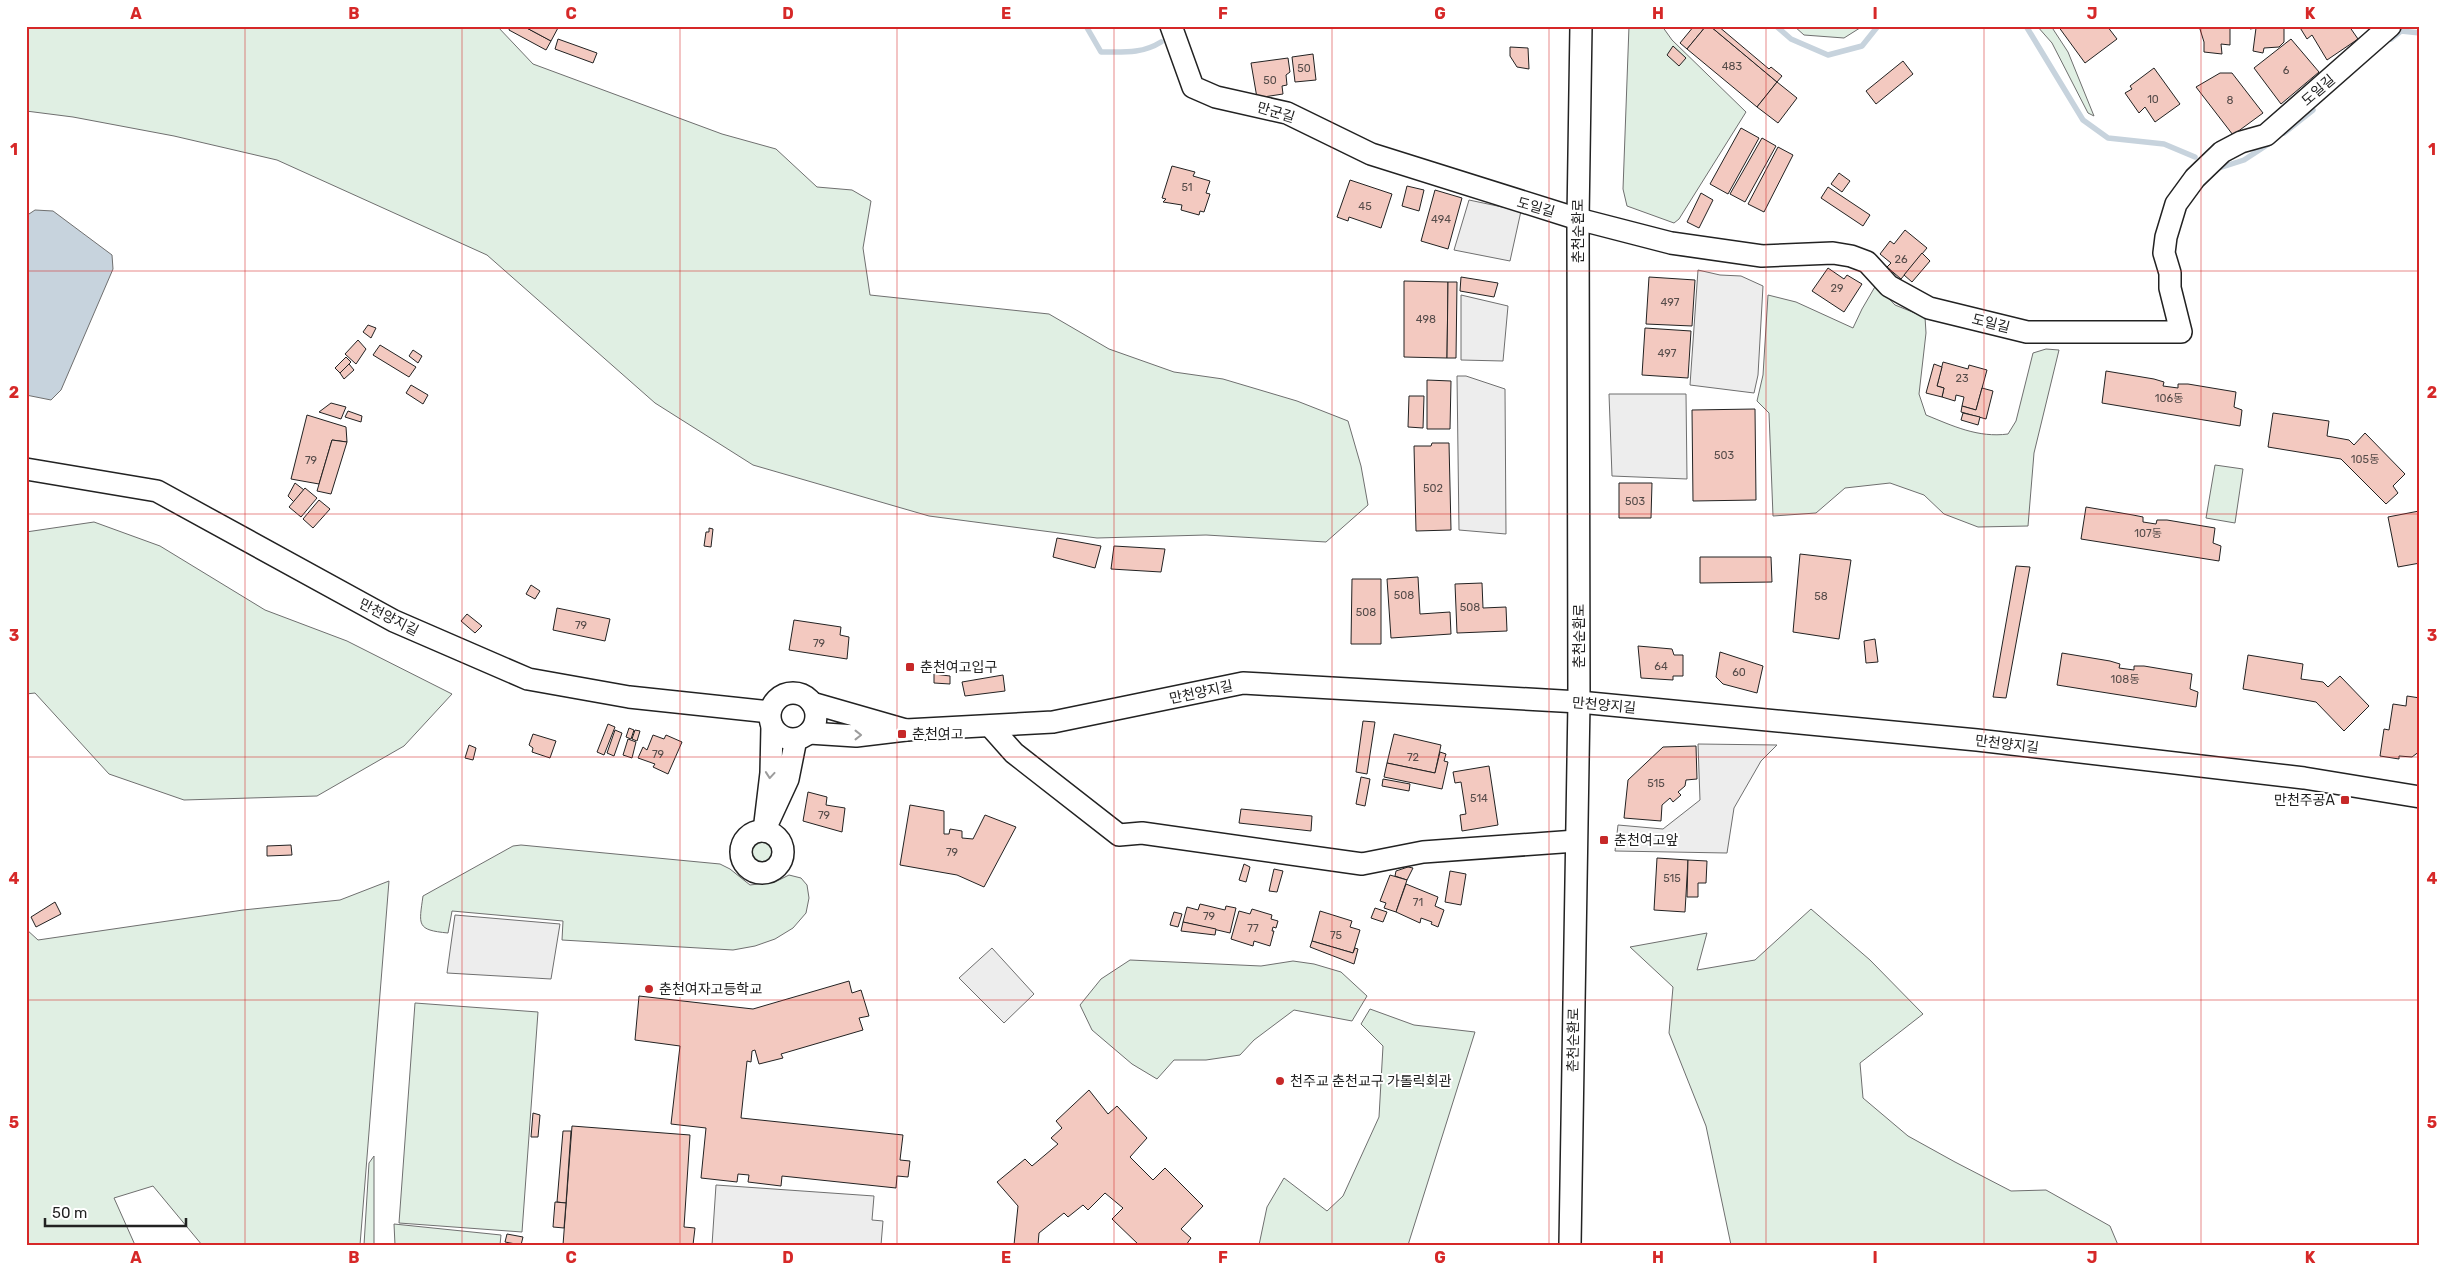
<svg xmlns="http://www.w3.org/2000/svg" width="2446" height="1271" viewBox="0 0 2446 1271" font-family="Rubik,'Noto Sans KR',sans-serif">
	<rect width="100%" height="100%" fill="#fff"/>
	<g fill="#e0efe3" stroke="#6f6f6f">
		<path d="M26,26H497L533,64L722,134L776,149L817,187L852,190L871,201L863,248L870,295L1049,314L1109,349L1174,372L1223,379L1297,401L1348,421L1361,466L1368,505L1326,542L1206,535L1097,538L929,516L753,465L655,403L487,255L277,160L174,136L73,117L26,111Z"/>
		<path d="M1629,26H1662L1672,40L1746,112L1679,219L1674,223L1627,206L1623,189Z"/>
		<path d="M1794,26H1863L1844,38L1804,35Z"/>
		<path d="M2037,26H2051L2068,52L2094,116L2088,113L2052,43Z"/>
		<path d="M1876,285L1895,305L1925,317L1926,333L1919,394L1926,415C1953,426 1978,438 2008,434L2016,421L2033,353L2046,349L2059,350L2034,453L2028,526L1978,527L1944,514L1924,495L1890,483L1845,488L1816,513L1773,516L1769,413L1757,401L1763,375L1768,295L1796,302L1853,328L1862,309Z"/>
		<path d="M2215,465L2243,469L2235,523L2206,518Z"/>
		<path d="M94,522L160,546L265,610L347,641L452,694L404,746L317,796L184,800L109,774L35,693L26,694V532Z"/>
		<circle cx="762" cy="853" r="13"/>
		<path d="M521,845L720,864L730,869L750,885L775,882L789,875L801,878L807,885L809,898L806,913L793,928L775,939L755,946L733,950L562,940L563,921L452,911L448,933C416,930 419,925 423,896L513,846Z"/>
		<path d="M389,881L360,1245H202L153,1186L114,1198L135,1245H26V929L38,940L243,910L340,900Z"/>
		<path d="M1811,909L1870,960L1923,1014L1860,1063L1863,1098L1908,1136L1955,1162L2011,1191L2046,1190L2110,1226L2118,1245H1731L1706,1126L1669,1033L1673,987L1630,947L1707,933L1697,970L1755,960Z"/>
		<path d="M1130,960L1261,966L1293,961L1314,964L1341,972L1367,996L1352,1021L1294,1010L1254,1040L1240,1055L1206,1060H1174L1157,1079L1132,1064L1092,1030L1080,1005L1101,979Z"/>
		<path d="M415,1003L538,1012L522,1232L399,1223Z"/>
		<path d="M1370,1009L1414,1025L1475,1032L1408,1245H1259L1267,1207L1284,1178L1327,1211L1343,1196L1379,1117L1383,1046L1361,1024Z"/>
		<path d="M374,1156V1245H364L369,1163Z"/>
		<path d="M394,1224L501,1235L500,1245H395Z"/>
	</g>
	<g fill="#ededed" stroke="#6f6f6f">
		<path d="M1469,200L1521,211L1510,261L1454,250Z"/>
		<path d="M1698,270L1720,275L1741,276L1763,286L1758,375L1754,393L1690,385Z"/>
		<path d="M1461,295L1508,306L1503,361L1461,360Z"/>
		<path d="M1457,376H1466L1505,389L1506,534L1459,530Z"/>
		<path d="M1609,394H1686L1687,479L1612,476Z"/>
		<path d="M1698,744L1777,745L1761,761L1734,808L1727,853L1615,851L1618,825L1663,829L1700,800Z"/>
		<path d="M455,915L560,924L551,979L447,973Z"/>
		<path d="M992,948L1034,994L1004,1023L959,978Z"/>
		<path d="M716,1185L874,1196L872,1220L883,1221L881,1245H712Z"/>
	</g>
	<path fill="#c7d3dd" stroke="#6f6f6f" d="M35,210L53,211L112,255L113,269L61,390L51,400L26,395V216Z"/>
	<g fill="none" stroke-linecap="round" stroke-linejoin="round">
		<g stroke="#c7d3dd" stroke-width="5.5">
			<path d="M1086,26L1101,52C1123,52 1142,54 1161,42"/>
			<path d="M1776,26L1791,39L1828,55L1862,46L1878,26"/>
			<path d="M2026,26L2083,120L2108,138L2164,144L2195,157"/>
			<path d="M2391,39L2401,31L2420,33"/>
			<path d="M2284,133L2313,110"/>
			<path d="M2219,168L2244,160L2270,143"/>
		</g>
	</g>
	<g fill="#f3c9c0" stroke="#222">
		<path d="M510,26H523L551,41L546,50L509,30Z"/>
		<path d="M523,26H559L551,41Z"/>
		<path d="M1694,26H1706L1687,49L1680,43Z"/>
		<path d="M1706,26H1710L1777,82L1757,107L1687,49Z"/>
		<path d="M1710,26H1718L1769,69L1771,67L1782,76L1777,82Z"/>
		<path d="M2058,26H2107L2117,39L2085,63Z"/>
		<path d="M2199,26H2230V45L2221,44L2222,54L2204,52V42Z"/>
		<path d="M2249,26H2284V42L2279,47L2264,48L2263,53L2253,51L2256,28L2250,29Z"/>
		<path d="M2299,26H2349L2358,39L2327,60L2312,35L2307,39Z"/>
		<path d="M558,39L597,53L593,63L555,49Z"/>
		<path d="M2291,39L2319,72L2281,104L2254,68Z"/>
		<path d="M1673,46L1686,58L1679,66L1667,55Z"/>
		<path d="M1510,47L1528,48L1529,69L1517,67L1510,56Z"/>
		<path d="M1313,54L1316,80L1295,82L1292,57Z"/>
		<path d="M1288,58L1290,72L1286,75L1287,85L1282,86L1283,94L1257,98L1251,63Z"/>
		<path d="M1903,61L1913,74L1876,104L1866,91Z"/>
		<path d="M2154,68L2180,104L2155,122L2145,107L2139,113L2125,93L2132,89L2130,86Z"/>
		<path d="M2220,73H2232L2263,113L2233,135L2196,87Z"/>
		<path d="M1777,82L1797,98L1778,123L1757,107Z"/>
		<path d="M1741,128L1759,138L1728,194L1710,184Z"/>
		<path d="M1762,138L1776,146L1745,202L1730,194Z"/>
		<path d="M1778,147L1793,155L1764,212L1748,204Z"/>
		<path d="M1172,166L1195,172L1193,176L1210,181L1206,193L1210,194L1204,212L1200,211L1199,215L1181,210L1182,205L1163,202L1166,199L1162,198Z"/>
		<path d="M1839,173L1850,181L1842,192L1831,184Z"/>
		<path d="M1350,180L1392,194L1381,228L1349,217L1348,221L1337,217Z"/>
		<path d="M1407,186L1424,190L1419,211L1402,206Z"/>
		<path d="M1828,187L1870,215L1863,226L1821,198Z"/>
		<path d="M1435,190L1462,198L1448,249L1421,241Z"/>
		<path d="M1701,193L1713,200L1699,228L1687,222Z"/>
		<path d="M1905,230L1927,248L1901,279L1887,267L1891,263L1880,254L1890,241L1894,244Z"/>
		<path d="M1922,253L1930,261L1912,282L1904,275Z"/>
		<path d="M1828,268L1844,279L1847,275L1862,284L1844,312L1812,291Z"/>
		<path d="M1461,277L1498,283L1494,297L1460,291Z"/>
		<path d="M1649,277L1695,280L1692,326L1646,324Z"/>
		<path d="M1404,281L1448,282L1447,358L1404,357Z"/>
		<path d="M1448,282H1457L1456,358H1447Z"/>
		<path d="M368,325L376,328L371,338L363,332Z"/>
		<path d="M1645,328L1691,331L1688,378L1642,375Z"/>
		<path d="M358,340L366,349L356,364L345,354Z"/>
		<path d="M380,345L416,367L409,377L373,355Z"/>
		<path d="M413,350L422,356L418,363L409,356Z"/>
		<path d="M346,357L351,362L340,373L335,368Z"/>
		<path d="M1943,362L1968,369L1969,365L1987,370L1976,410L1962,406L1964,397L1956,395L1955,401L1942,397L1944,388L1937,386Z"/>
		<path d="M349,364L354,370L344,379L340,373Z"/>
		<path d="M1934,364L1942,367L1937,386L1944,388L1942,397L1926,393Z"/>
		<path d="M2106,371L2154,379L2164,382L2163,386L2178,388V384H2188L2236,392L2234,407L2242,410L2240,426L2102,403Z"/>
		<path d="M1427,380L1451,381L1450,429H1427Z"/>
		<path d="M411,385L428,395L423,404L406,393Z"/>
		<path d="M1982,388L1993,391L1986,419L1961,412L1962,406L1976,410Z"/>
		<path d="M1409,396H1424L1423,428L1408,427Z"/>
		<path d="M331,403L346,407L341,419L319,412Z"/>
		<path d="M1755,409L1756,500L1693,501L1692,410Z"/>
		<path d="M348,411L362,416L361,422L345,417Z"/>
		<path d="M1963,413L1980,417L1978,425L1961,420Z"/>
		<path d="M2273,413L2329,421L2327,436L2349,440L2354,445L2365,433L2405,474L2393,486L2398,493L2386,504L2341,459L2268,447Z"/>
		<path d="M307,415L346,427L347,442L332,440L319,484L291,479Z"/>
		<path d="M332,440L347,442L331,494L317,491Z"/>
		<path d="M1432,443H1449L1451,530L1416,531L1414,446H1431Z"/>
		<path d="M295,483L304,490L294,502L288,496Z"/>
		<path d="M1619,483H1652L1651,518H1619Z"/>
		<path d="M305,488L317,498L301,517L289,507Z"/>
		<path d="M319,500L330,509L313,528L303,519Z"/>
		<path d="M2086,507L2133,515L2143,517V522L2156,524L2157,520H2167L2215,528L2213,543L2221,546L2219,561L2081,539Z"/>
		<path d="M2419,511L2420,563L2398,567L2388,517Z"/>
		<path d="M709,528L713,529L711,547L704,546L706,532H709Z"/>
		<path d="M1057,538L1101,546L1095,568L1053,557Z"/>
		<path d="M1114,546L1165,549L1161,572L1111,569Z"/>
		<path d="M1800,554L1851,560L1839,639L1793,632Z"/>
		<path d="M1700,557H1771L1772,582L1700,583Z"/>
		<path d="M2016,566L2030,567L2006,698L1993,697Z"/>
		<path d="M1418,577L1420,614L1450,612L1451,634L1391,638L1387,579Z"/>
		<path d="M1352,579H1381V644H1351Z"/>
		<path d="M1482,583L1483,608L1506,607L1507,631L1457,633L1455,584Z"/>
		<path d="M531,585L540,591L535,599L526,594Z"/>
		<path d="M557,608L610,619L605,641L553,630Z"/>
		<path d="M467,614L482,626L475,633L461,621Z"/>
		<path d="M794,620L841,627L840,635L849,637L847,659L789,650Z"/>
		<path d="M1875,639L1878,662L1866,663L1864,641Z"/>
		<path d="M1638,646L1672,649L1674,655H1683V676H1673V680L1641,678Z"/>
		<path d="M1720,652L1763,666L1757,693L1723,684L1716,677Z"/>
		<path d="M2062,653L2110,661L2120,664L2119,668L2134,670V666H2144L2192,674L2190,689L2198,692L2196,707L2057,685Z"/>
		<path d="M2248,655L2303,664L2301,679L2323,682L2328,687L2340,676L2369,706L2344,731L2316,702L2243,689Z"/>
		<path d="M934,674L950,676V684L934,683Z"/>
		<path d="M1003,675L1005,691L965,696L962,682Z"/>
		<path d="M2407,696L2420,698V751L2412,757L2399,756V759L2380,756L2384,729L2389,730L2393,704L2406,706Z"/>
		<path d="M1363,721L1375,722L1367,774L1356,772Z"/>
		<path d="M608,724L615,727L604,755L597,752Z"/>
		<path d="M629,728L634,730L631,739L626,737Z"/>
		<path d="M615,730L622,733L614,756L607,753Z"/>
		<path d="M635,730L640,731L637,741L632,739Z"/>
		<path d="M533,734L556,741L550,758L532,752L533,748L529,745Z"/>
		<path d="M1394,734L1441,745L1435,773L1387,763Z"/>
		<path d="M653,735L664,739L666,735L682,742L668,774L653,767L655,764L638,758L643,747L647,750Z"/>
		<path d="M628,739L636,742L632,758L623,755Z"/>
		<path d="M469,745L476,748L473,760L465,758Z"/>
		<path d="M1696,746L1697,779L1686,780L1685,786L1678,792L1681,795L1673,802L1670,798L1662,805L1661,821L1624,818L1628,780L1663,747Z"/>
		<path d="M1440,752L1446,754L1444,761L1448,762L1442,789L1384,777L1387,763L1435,773Z"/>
		<path d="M1489,766L1498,825L1462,831L1460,815L1466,814L1461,782L1455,783L1453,772Z"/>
		<path d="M1361,777L1370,779L1365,806L1356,804Z"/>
		<path d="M1383,779L1410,784L1409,791L1382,786Z"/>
		<path d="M808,792L827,797L826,805L845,808L842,832L803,821Z"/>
		<path d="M910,805L944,811V834H949L950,829L962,831V838L973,839L985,815L1016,827L984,887L957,875L900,865Z"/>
		<path d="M1241,809L1312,816L1311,831L1239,823Z"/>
		<path d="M291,845L292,855L267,856V846Z"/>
		<path d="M1657,858L1688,860L1685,912L1654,910Z"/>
		<path d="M1688,860L1707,861L1706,883H1698V897H1687Z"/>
		<path d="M1244,864L1250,867L1246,882L1239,880Z"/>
		<path d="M1408,867L1413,868L1407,880L1395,876L1396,871Z"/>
		<path d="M1274,869L1283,871L1277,892L1269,891Z"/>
		<path d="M1450,871L1466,874L1461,905L1445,902Z"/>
		<path d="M1390,875L1407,880L1396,912L1384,908L1386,903L1380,901Z"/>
		<path d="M1406,884L1438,897L1435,906L1444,910L1438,927L1431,924L1432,922L1421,918L1420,923L1396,912Z"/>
		<path d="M55,902L61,914L36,927L31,917Z"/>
		<path d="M1200,904L1225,910L1226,906L1236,908L1230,933L1183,922L1187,907L1198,910Z"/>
		<path d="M1375,908L1387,912L1383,922L1371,918Z"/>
		<path d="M1252,909L1272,915L1271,919L1278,921L1276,928L1273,927L1272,931H1274L1270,946L1254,941L1253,946L1231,939L1239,911L1250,914Z"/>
		<path d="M1320,911L1352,921L1350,927L1360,930L1353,953L1312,941Z"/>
		<path d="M1174,912L1182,914L1178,927L1170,925Z"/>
		<path d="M1183,922L1216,929L1215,935L1181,931Z"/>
		<path d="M1312,941L1353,953L1355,948L1358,949L1354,964L1310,947Z"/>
		<path d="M849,981L852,993L861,990L869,1016L859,1018L863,1030L781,1054L783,1058L759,1064L755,1050L752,1051L751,1062L747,1061L741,1118L903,1135L900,1160L910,1161L908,1177L897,1176L896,1188L782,1176L781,1186L748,1182L749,1175L738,1174L737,1182L701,1178L706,1128L671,1124L680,1046L635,1040L639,996L753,1009Z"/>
		<path d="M1089,1090L1108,1114L1117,1106L1147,1138L1130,1157L1153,1180L1165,1168L1203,1206L1181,1229L1191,1238L1186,1245H1139L1112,1219L1123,1208L1105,1193L1088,1210L1083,1205L1068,1217L1064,1213L1039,1233L1038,1245H1014L1018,1206L997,1182L1025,1159L1032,1166L1058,1144L1051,1138L1062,1128L1056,1121Z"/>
		<path d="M533,1113L540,1115L538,1137H531Z"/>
		<path d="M572,1126L690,1135L684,1227L695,1228L693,1245H563Z"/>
		<path d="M563,1131H571L566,1203L557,1202Z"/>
		<path d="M555,1202L566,1203L564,1228L553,1227Z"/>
		<path d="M507,1234L523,1237L521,1245L505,1242Z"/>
	</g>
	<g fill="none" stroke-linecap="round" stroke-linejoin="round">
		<g stroke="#222" stroke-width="24">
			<g id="minor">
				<path d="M1171,26L1193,87L1216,97L1287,113L1371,154L1578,219L1671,243L1762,256L1833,253L1851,256L1867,262L1889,286L1929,308L2027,332H2181L2170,288V273L2164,253L2166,237L2176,204L2195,178L2222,152L2241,142L2266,135L2390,26"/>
				<path d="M26,469L157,491L394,621L528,679L629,697L770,712"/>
				<circle cx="793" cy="716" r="23"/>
				<path d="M772,726L771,773L764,831L788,779L796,739"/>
				<path d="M990,726L1014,753L1119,835L1142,833L1362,864L1423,852L1576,841"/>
				<path d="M906,730L1053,722L1243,683L1579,702L1977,740L2304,778L2420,797"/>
				<path d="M809,733L856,736L906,730L812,703"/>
				<circle cx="762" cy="852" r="21"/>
				<path d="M1570,1245L1579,702L1578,219L1581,26"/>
			</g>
		</g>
		<use href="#minor" stroke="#fff" stroke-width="21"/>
	</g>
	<defs><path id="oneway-chevron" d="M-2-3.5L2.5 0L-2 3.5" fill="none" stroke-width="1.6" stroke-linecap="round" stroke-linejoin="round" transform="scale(1.25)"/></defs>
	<g stroke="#9c9c9c">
		<use href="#oneway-chevron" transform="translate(858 735)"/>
		<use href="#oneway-chevron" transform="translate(770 775) rotate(95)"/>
	</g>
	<path fill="none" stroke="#d62828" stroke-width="1" stroke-opacity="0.55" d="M245,26V1245M462,26V1245M680,26V1245M897,26V1245M1114,26V1245M1332,26V1245M1549,26V1245M1766,26V1245M1984,26V1245M2201,26V1245M26,271H2420M26,514H2420M26,757H2420M26,1000H2420"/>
	<g fill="#c62828" stroke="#fff" stroke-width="2">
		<rect x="905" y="662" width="10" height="10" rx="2.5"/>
		<rect x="897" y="729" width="10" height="10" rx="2.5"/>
		<rect x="2340" y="795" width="10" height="10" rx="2.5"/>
		<rect x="1599" y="835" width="10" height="10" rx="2.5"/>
		<circle cx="649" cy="989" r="5"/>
		<circle cx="1280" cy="1081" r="5"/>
	</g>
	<g text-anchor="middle" stroke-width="4" stroke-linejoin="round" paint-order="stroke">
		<g font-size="11" fill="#564c4a">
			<text x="1732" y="70">483</text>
			<text x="1304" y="72">50</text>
			<text x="2286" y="74">6</text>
			<text x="1270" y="84">50</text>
			<text x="2153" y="103">10</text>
			<text x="2230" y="104">8</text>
			<text x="1187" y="191">51</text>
			<text x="1365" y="210">45</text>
			<text x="1441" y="223">494</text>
			<text x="1901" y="263">26</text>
			<text x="1837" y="292">29</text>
			<text x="1670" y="306">497</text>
			<text x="1426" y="323">498</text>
			<text x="1667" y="357">497</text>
			<text x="1962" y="382">23</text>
			<text x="2169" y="402">106동</text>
			<text x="1724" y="459">503</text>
			<text x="2365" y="463">105동</text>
			<text x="311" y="464">79</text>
			<text x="1433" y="492">502</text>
			<text x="1635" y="505">503</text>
			<text x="2148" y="537">107동</text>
			<text x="1404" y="599">508</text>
			<text x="1821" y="600">58</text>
			<text x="1470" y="611">508</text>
			<text x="1366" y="616">508</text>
			<text x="581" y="629">79</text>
			<text x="819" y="647">79</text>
			<text x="1661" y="670">64</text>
			<text x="1739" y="676">60</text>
			<text x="2125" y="683">108동</text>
			<text x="658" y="758">79</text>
			<text x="1413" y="761">72</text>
			<text x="1656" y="787">515</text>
			<text x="1479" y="802">514</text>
			<text x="824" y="819">79</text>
			<text x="952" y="856">79</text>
			<text x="1672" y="882">515</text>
			<text x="1418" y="906">71</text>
			<text x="1209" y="920">79</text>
			<text x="1253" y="932">77</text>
			<text x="1336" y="939">75</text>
		</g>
		<g font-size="14" fill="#222" stroke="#fff">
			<text transform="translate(2318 90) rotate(-41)" y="5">도일길</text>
			<text transform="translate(1276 112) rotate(17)" y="5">만군길</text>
			<text transform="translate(1536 207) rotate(16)" y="5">도일길</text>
			<text transform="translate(1578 231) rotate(-90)" y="5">춘천순환로</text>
			<text transform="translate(1991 323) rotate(14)" y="5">도일길</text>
			<text transform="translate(389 617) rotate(27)" y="5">만천양지길</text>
			<text transform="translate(1579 636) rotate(-90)" y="5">춘천순환로</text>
			<text transform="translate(1201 692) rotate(-12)" y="5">만천양지길</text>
			<text transform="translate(1604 705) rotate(5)" y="5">만천양지길</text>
			<text transform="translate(2007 744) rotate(7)" y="5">만천양지길</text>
			<text transform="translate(1573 1040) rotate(-89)" y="5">춘천순환로</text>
		</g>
		<g font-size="14" fill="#222" stroke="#fff" text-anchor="start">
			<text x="920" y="672">춘천여고입구</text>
			<text x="912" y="739">춘천여고</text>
			<text x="2335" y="805" text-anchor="end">만천주공A</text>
			<text x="1614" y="845">춘천여고앞</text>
			<text x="659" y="994">춘천여자고등학교</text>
			<text x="1290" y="1086">천주교 춘천교구 가톨릭회관</text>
		</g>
	</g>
	<rect width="2446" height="1271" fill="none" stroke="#ffffff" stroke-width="55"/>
	<path d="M45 1218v8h141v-8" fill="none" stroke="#222222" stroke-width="2.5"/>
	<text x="52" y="1218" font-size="15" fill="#222222" stroke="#ffffff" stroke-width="4" paint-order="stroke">50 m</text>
	<rect x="28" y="28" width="2390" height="1216" fill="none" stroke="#d62828" stroke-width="2"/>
	<g font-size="16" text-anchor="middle" font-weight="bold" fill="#d62828">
		<text x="136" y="19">A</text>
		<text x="354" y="19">B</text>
		<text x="571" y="19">C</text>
		<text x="788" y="19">D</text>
		<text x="1006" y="19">E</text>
		<text x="1223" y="19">F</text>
		<text x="1440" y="19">G</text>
		<text x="1658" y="19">H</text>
		<text x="1875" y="19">I</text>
		<text x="2092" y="19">J</text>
		<text x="2310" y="19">K</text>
		<text x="14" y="155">1</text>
		<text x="2432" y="155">1</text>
		<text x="14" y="398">2</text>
		<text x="2432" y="398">2</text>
		<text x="14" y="641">3</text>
		<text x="2432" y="641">3</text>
		<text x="14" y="884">4</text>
		<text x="2432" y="884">4</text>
		<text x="14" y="1128">5</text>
		<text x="2432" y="1128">5</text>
		<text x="136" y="1263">A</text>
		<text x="354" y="1263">B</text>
		<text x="571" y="1263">C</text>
		<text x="788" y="1263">D</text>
		<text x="1006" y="1263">E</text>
		<text x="1223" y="1263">F</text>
		<text x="1440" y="1263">G</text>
		<text x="1658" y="1263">H</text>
		<text x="1875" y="1263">I</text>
		<text x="2092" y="1263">J</text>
		<text x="2310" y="1263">K</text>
	</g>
</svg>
